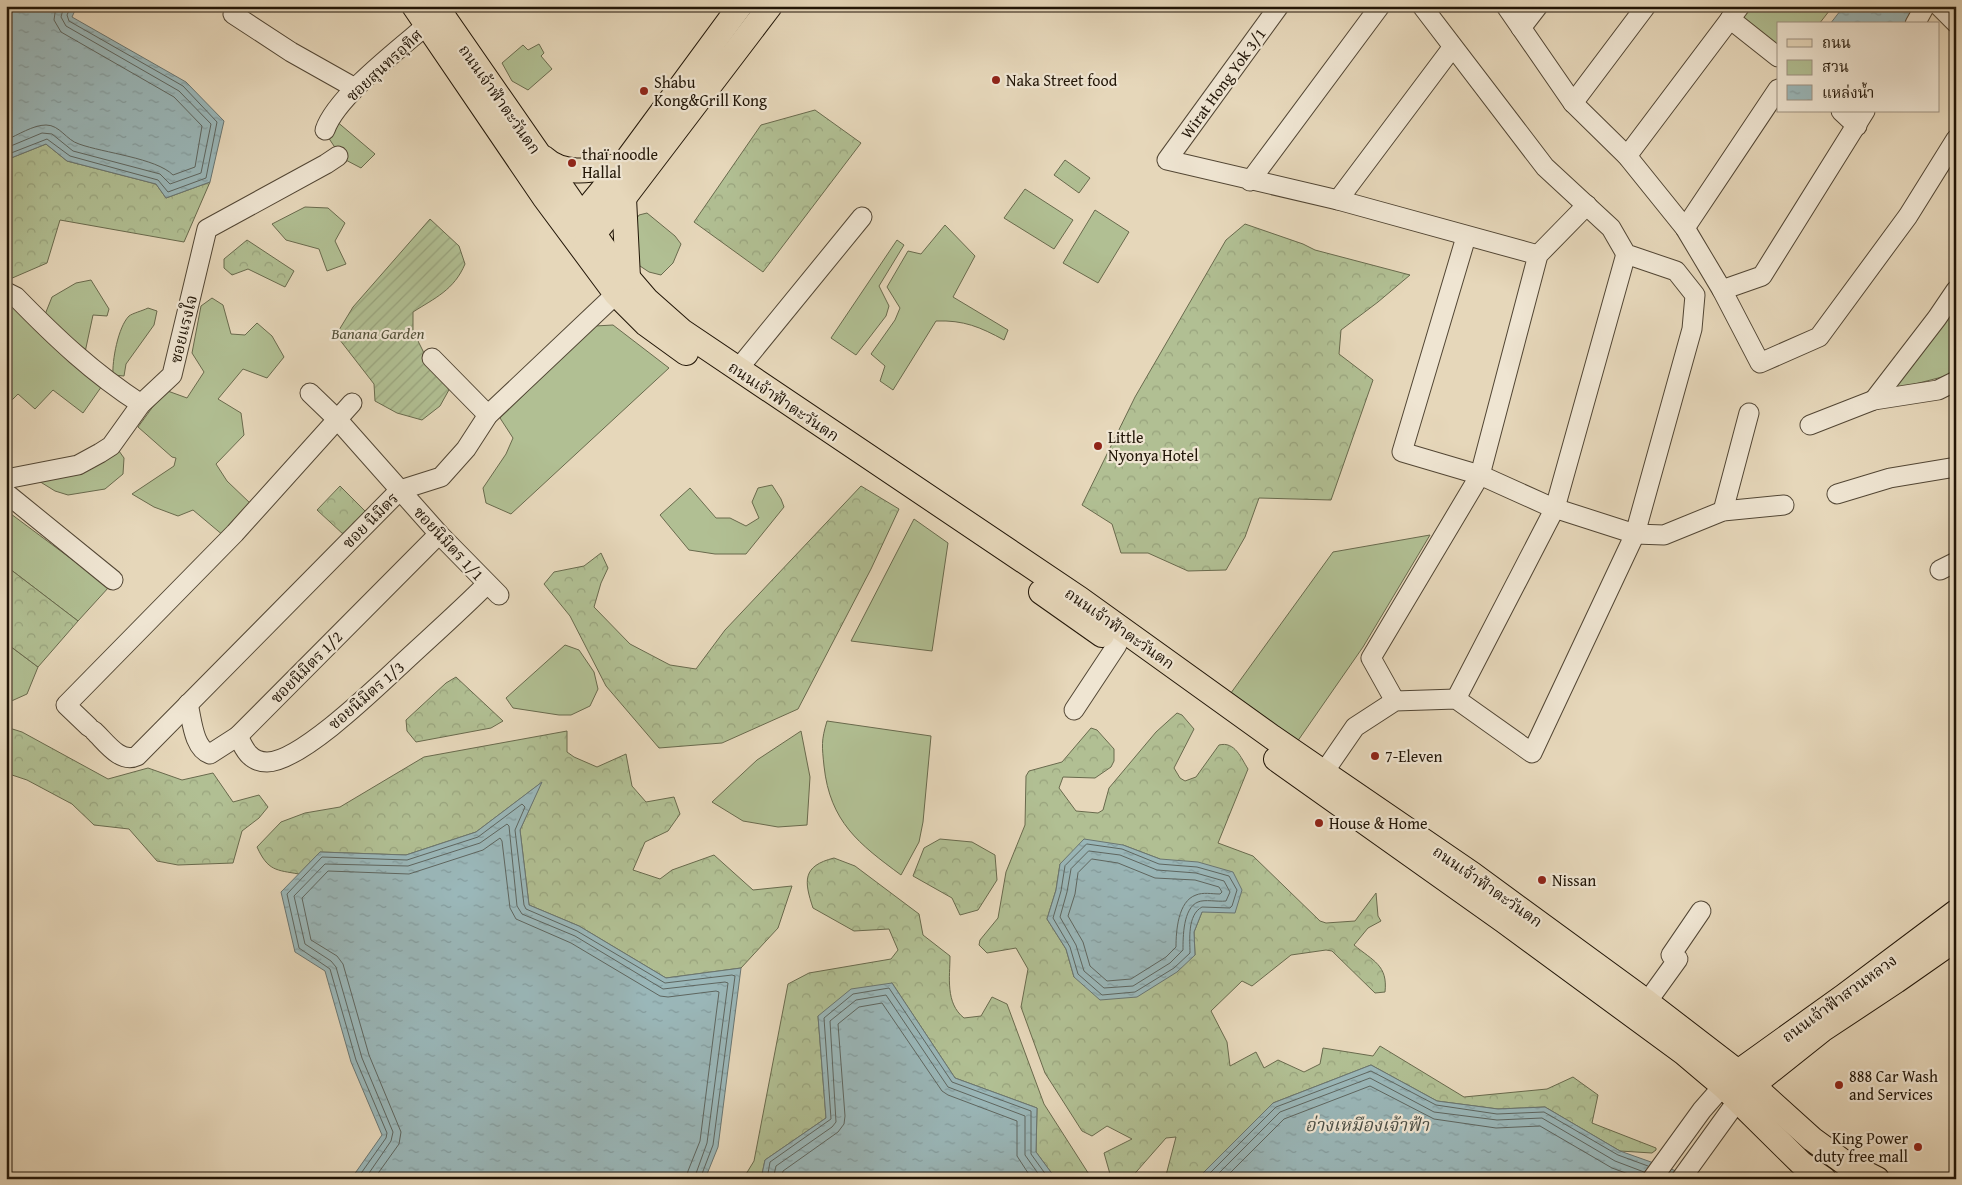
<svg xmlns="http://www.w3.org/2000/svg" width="1962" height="1185" viewBox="0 0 1962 1185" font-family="'Gentium Book Plus','Noto Serif Thai',serif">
	<defs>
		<pattern id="forest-crowns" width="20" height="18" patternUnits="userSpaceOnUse" patternTransform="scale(1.25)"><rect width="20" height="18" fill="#b1bf93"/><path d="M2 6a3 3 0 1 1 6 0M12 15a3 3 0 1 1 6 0" fill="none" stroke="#98a37d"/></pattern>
		<pattern id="garden-furrows" width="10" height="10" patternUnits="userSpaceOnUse" patternTransform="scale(1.25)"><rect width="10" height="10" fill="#b1bf93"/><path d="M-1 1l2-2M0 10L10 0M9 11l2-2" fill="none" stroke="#98a37d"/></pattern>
		<pattern id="water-ripples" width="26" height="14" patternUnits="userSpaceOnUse" patternTransform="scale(1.25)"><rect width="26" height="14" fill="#9ab7b9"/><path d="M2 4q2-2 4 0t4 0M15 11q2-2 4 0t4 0" fill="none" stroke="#849c9e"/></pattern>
	</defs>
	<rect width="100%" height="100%" fill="#e6d7ba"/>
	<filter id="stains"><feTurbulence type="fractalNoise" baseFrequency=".004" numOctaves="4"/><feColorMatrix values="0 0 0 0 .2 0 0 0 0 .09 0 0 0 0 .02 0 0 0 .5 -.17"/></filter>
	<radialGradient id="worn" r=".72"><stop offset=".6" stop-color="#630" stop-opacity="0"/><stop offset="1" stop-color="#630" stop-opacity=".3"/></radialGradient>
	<g fill="#b1bf93" stroke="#696a4d">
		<path d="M1746,6H1833L1819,24H1778V49L1738,17Z"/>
		<path d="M539,44L544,53L541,56L552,69L528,90L512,81L502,63L523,45L528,50Z"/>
		<path d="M335,120L375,154L361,168L342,158L328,137Z"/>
		<path d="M1065,160L1090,178L1079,193L1054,175Z"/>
		<path d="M1025,189L1073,220L1054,249L1004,218Z"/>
		<path d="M305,207L328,208L345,223L335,241L346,264L327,271L319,249L286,240L272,224Z"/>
		<path d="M1095,210L1129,232L1098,283L1063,263Z"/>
		<path d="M647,213L675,236L681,244L673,263L661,275L649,272L628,258L631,228L639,215Z"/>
		<path d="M945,225L975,256L953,297L1008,330L1004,340C980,327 964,320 936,321L893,390L880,381L885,366L871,354L895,320L900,308L887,287L908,251L921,254Z"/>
		<path d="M897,240L904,245L879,286L889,306L886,316L856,355L831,338Z"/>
		<path d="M91,280L109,309L107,316L93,315L84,357L44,317L52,297L76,283Z"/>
		<path d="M6,298L104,383L83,413L53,390L35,409L18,394L6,406Z"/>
		<path d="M212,298L223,305L231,334L245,335L257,323L272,336L284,357L267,378L243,369L218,399L241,413L244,435L216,464L227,481L251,504L224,536L193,510L178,516L154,507L132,494L174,466L176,458L172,457L138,427L165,390L187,398L204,372L192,353L201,306Z"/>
		<path d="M1956,301V371L1942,377L1892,390Z"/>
		<path d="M148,308L157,311L154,325L126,364L124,376L113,375C112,361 118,327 129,316C133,313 142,311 148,308Z"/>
		<path d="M613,325L669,368L511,514L486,503L483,488L506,454L513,438L500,418L595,326Z"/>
		<path d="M119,451L124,458L123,474L105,489L68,495L55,491L34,478Z"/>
		<path d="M772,485L781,499L784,507L746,554H715L689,550L660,515L690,488L716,518H730L746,526L759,518L752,502L758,488Z"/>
		<path d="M7,511L109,587L78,621L6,566Z"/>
		<path d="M914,519L948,543L932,651L851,641Z"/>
		<path d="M1430,535L1363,647L1297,742L1228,697L1333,552Z"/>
		<path d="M6,643L38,667L27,694L7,703Z"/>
		<path d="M565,645L579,650L594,672L598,689L590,706L571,715H559L513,708L506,698Z"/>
		<path d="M827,721L931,736L923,822L919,842L901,875C859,844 830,822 824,766C822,746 821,741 827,721Z"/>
		<path d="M801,731L810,777L807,825L778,827L743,821L712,802L757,760Z"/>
	</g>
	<g fill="url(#forest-crowns)" stroke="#696a4d" fill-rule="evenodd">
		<path d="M815,110L861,143L763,272L694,222L761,125Z"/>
		<path d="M46,144L67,161L156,184L166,198L210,182L184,242L60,220L47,263L10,279L6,278V160Z"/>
		<path d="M1245,224L1303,244L1315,250L1410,275L1378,302L1341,330L1339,354L1373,380L1331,500L1259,498L1245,537L1226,570L1188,571L1148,553H1121L1112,524L1082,505L1135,397L1226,240Z"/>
		<path d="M247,240L294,271L285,287L248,269L232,275L224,268V259Z"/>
		<path d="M340,486L366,512L344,535L317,510Z"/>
		<path d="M861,486L899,509L871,569L798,709L722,743L659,748L606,686L570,616L544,584L554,572L584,566L601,553L608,568L601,583L594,607L630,644L670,665L696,669L725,630Z"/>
		<path d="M6,566L78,621L38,667L6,643Z"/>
		<path d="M456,677L503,721L491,728L416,742L407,731L406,720L446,683Z"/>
		<path d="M1177,713L1182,715L1194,729L1174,768L1180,778L1185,781L1196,777L1219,745C1235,741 1241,758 1248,769L1218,843L1253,856L1320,921L1326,923L1355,921L1376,893L1378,916L1381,921L1368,928L1354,945C1373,961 1388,965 1385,992L1375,993L1332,951L1326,950L1291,955L1252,986L1242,981L1211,1011L1227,1042L1230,1066L1256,1052L1264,1068L1278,1060L1304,1072L1320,1064L1323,1048L1373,1056L1380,1046L1464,1097L1547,1089L1573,1077L1598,1095L1592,1123L1656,1148V1150L1652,1153L1620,1151L1545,1107L1498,1109L1437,1101L1371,1065L1273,1103L1197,1179H1165L1176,1137L1166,1138L1130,1179L1110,1174L1104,1153L1132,1139L1107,1126L1092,1136L1082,1131L1045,1073L1021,1007L1028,969L1016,948L987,953L979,945L980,940L998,918L1006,872L1025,825L1026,776L1029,771L1062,762L1091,728L1097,730L1114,749V761L1111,767L1095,778L1063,777L1059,788L1076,811L1098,813L1103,810L1109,788L1156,732ZM1123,845L1160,859L1202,912L1194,932L1195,955L1074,977L1066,949L1047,919L1056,890L1060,864Z"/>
		<path d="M6,727L22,732L108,779L148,768L182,780L213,773L233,802L259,795L268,807L259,818L242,831L233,863L178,865L157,861L129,829L94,825L72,804L27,780L6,773Z"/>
		<path d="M567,731V752L574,757L597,767L626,754L632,786L646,802L674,797L680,814L668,831L645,842L633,870L660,879L672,870L714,855L753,890L792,886L778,928L741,968L666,978L579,926L529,905L520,830L541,783L476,832L406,855L320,852L299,874C276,870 268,871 257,847L281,822L305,813L340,807L424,757Z"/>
		<path d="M940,839L972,842L995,855L997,880L978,910L960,915L952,898L913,876L924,848Z"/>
		<path d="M834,858L855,866L919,914L923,935L950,956C950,977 945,1003 964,1018L981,1016L992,997L1007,1004L1044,1104L1092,1179H1056L1036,1152L1037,1108L955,1078L892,983L818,1016L826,1118L765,1160L761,1179H743L754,1161L788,984L809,973L891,959L898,950L889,929L854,931L813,908C804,881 802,866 834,858Z"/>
	</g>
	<path fill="url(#garden-furrows)" stroke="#696a4d" d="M430,219L459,246L465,264C454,290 435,298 413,312V331L425,355L450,388L440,406L422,420L397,413L375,401L374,384L336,335L353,307Z"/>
	<g fill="url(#water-ripples)" stroke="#6a7672">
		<path d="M6,6H77L72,17L186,82L224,121L210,182L166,198L156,184L67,161L46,144L6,160Z"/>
		<path d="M1844,6H1912L1914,8L1905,24H1830Z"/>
		<path d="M542,782L520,830L529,905L579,926L666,978L741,968L718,1147L705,1179H351L382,1135L351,1062L325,971L295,952L281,892L320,852L406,855L476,832Z"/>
		<path d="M1084,839L1123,845L1160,859L1198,862L1233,872L1242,890L1235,913L1202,912L1194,932L1195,955L1177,972L1137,997L1100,1000L1074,977L1066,949L1047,919L1056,890L1060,864Z"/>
		<path d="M892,983L955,1078L1037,1108L1036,1152L1056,1179H761L765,1160L826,1118L818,1016L851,989Z"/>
		<path d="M1371,1065L1437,1101L1498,1109L1545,1107L1620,1151L1682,1173L1688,1179H1197L1273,1103Z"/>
	</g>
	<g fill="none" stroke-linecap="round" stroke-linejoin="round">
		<g stroke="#5e6660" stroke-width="1">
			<path d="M6,140C18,135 33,125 46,125C60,125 66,140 79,144C104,153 156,158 173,175L195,167L202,126L174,97L61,32L54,20L56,6"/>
			<path d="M6,148L42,133L52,134L73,151L160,174L170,184L201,173L211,124L179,91L66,26L61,17L64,6"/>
			<path d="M6,155L47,139L70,156L158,180L168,192L206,178L217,122L183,86L69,21L67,15L71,6"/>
			<path d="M1087,844L1122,849L1159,864L1197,867L1229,876L1237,890L1232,906L1230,908L1202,907C1187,915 1190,940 1190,953L1174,968L1135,992L1102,995L1078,974L1070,947L1053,918L1061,891L1065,866Z"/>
			<path d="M1089,851L1120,855L1157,870L1196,873L1224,881L1230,892L1226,901C1217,902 1205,899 1198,902C1183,908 1183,937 1183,950L1170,963L1133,986L1104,988L1084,971L1076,945L1060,917L1067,892L1071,869Z"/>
			<path d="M1092,859L1118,863L1155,878L1195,880L1219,887L1222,892L1220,894C1212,894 1203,892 1196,895C1178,901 1176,931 1176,947L1166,957L1131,979L1107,981L1090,966L1083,942L1068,916L1075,894L1078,873Z"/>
			<path d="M357,1179L386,1138L387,1133L356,1060L330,969L299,948L287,894L322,857L407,860L478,837L522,804L525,807L515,830L524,905L526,909L577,931L665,983L732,975L735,976L713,1145L700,1179"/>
			<path d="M365,1179L391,1141L393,1132L362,1058L336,967L331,961L305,944L294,896L325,864L408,866L480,843L507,824L509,826L517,906L522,914L575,936L663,989L725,982L728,983L707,1143L694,1179"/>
			<path d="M374,1179L399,1144L401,1132L369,1055L343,964L337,956L311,940L302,898L328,871L409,874L483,850L500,838L502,841L510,908L516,919L571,943L660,996L668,997L716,991L719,992L700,1141L688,1171L686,1179"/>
			<path d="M767,1179L770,1162L831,1119L824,1018L853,994L889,988L952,1082L1031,1111V1154L1049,1179"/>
			<path d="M773,1179L776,1166L832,1127L836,1122L830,1021L856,1000L886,995L948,1087L1025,1116V1155L1042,1179"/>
			<path d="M781,1179L783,1171L838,1132L844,1124L845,1116L838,1024L859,1007L882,1003L942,1091L948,1095L1017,1121V1156L1032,1179"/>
			<path d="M1204,1179L1276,1107L1371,1071L1436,1105L1497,1114L1544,1112L1618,1155L1648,1166"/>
			<path d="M1213,1179L1280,1112L1370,1078L1434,1112L1497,1120L1542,1118L1615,1161L1644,1172"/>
			<path d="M1224,1179L1284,1119L1370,1086L1434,1119L1496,1128L1540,1126L1612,1168L1642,1179"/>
		</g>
		<g stroke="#524634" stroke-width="21">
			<g id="minor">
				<path d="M1279,6L1167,160L1338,200L1538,255"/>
				<path d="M1506,6L1573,103L1627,156L1685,228L1722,290L1760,363L1819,337L1908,216L1956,139"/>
				<path d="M1939,6L1956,23"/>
				<path d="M233,14L291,52L355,88"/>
				<path d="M1730,19L1778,57"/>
				<path d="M1915,24L1925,6"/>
				<path d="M1521,28L1538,6"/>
				<path d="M1573,103L1646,6"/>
				<path d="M1841,111L1857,126"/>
				<path d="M325,130C336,97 399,49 427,25"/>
				<path d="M1627,156L1740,6"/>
				<path d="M1250,181L1380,6"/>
				<path d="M1338,200L1452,48"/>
				<path d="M1685,228L1778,89"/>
				<path d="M1466,237L1402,452L1480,475L1551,507L1635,534L1664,535L1723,511L1784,505"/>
				<path d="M1722,290L1762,276L1865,111"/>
				<path d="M6,292L16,297C56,338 93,373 141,404"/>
				<path d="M432,358L488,415"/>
				<path d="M738,369L862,217"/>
				<path d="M310,393L337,419L439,534L499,595"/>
				<path d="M1874,400L1937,318L1956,290"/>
				<path d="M1810,425L1874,400L1938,390L1956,381"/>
				<path d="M6,479L78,465L100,453L111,446L141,404L172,375L207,229L326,164L338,156"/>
				<path d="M6,493L113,580"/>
				<path d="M1837,494L1890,478L1956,467"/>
				<path d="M1723,511L1749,413"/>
				<path d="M1940,570L1956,562"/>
				<path d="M1456,699L1555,508L1626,254"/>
				<path d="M1395,701L1371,658L1480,475L1538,255L1587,205"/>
				<path d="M188,704C192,719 193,748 210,754L238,736L439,534"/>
				<path d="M1074,710L1117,645"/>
				<path d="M89,727L66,705L235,533L352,403"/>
				<path d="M94,731C105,741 120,764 137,756L400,490L441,477L466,449L488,415L616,294"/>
				<path d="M238,736C244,749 250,762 267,762C301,762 380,684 407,659C434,634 461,610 487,584"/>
				<path d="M1324,772L1355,727L1395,701L1456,699L1532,753L1635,534L1692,329L1695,295L1676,271L1626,254L1611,228L1545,167L1422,6"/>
				<path d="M1647,1002L1678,959L1671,955L1701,911"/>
				<path d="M1652,1179L1702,1110L1723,1086"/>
				<path d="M1681,1179L1738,1100"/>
			</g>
		</g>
		<g stroke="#211507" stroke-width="26">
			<g id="major">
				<path d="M414,6L544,197L616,294L646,324L686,353"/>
				<path d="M436,6L610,257L647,300L682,331L1080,599L1272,737L1472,874L1647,1002L1738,1072L1812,1139L1845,1163L1877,1179"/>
				<path d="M544,158C565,178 597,169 623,165"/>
				<path d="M624,198L628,278"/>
				<path d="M572,227L623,165L740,6"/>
				<path d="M585,244L624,198L770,6"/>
				<path d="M1041,592L1102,635"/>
				<path d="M1276,759L1504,921L1684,1053L1723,1086L1801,1163L1824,1179"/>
				<path d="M1727,1083L1738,1072L1844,996L1956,912"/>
				<path d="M1742,1096L1753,1085L1822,1030L1896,981L1956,939"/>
			</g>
		</g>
		<use href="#minor" stroke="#efe5d2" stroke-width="19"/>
		<use href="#major" stroke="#e6d7ba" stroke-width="24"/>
	</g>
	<g fill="#8f2418" stroke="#efe5d2" stroke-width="2">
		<circle cx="996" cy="80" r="5"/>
		<circle cx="644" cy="91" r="5"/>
		<circle cx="572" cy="163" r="5"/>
		<circle cx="1098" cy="446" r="5"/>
		<circle cx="1375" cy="756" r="5"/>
		<circle cx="1319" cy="823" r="5"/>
		<circle cx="1542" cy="880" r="5"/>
		<circle cx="1839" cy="1085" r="5"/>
		<circle cx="1918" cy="1147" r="5"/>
	</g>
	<g text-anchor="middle" stroke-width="4.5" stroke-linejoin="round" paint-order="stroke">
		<g font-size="16" fill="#211507" stroke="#efe5d2">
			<text transform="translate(384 65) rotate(-43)" y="6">ซอยสุนทรอุทิศ</text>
			<text transform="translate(1223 83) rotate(-54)" y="6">Wirat Hong Yok 3/1</text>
			<text transform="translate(500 99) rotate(55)" y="6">ถนนเจ้าฟ้าตะวันตก</text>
			<text transform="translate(183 329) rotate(-76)" y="6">ซอยแรงใจ</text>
			<text transform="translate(784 401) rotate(34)" y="6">ถนนเจ้าฟ้าตะวันตก</text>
			<text transform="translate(370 520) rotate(-45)" y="6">ซอย นิมิตร</text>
			<text transform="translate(449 543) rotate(47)" y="6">ซอยนิมิตร 1/1</text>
			<text transform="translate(1120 628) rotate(35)" y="6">ถนนเจ้าฟ้าตะวันตก</text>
			<text transform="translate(306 667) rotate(-45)" y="6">ซอยนิมิตร 1/2</text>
			<text transform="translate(366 695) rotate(-41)" y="6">ซอยนิมิตร 1/3</text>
			<text transform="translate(1488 886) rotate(35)" y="6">ถนนเจ้าฟ้าตะวันตก</text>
			<text transform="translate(1839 998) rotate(-36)" y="6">ถนนเจ้าฟ้าสวนหลวง</text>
		</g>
		<g font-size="16" fill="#211507" stroke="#efe5d2" text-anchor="start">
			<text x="1006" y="86">Naka Street food</text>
			<text x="654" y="88">Shabu<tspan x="654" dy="18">Kong&amp;Grill Kong</tspan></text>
			<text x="582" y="160">thaï noodle<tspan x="582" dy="18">Hallal</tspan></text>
			<text x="1108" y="443">Little<tspan x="1108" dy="18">Nyonya Hotel</tspan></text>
			<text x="1385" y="762">7-Eleven</text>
			<text x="1329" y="829">House &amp; Home</text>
			<text x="1552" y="886">Nissan</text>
			<text x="1849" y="1082">888 Car Wash<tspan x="1849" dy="18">and Services</tspan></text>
			<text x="1908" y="1144" text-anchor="end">King Power<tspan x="1908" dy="18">duty free mall</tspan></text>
		</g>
		<g font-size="16" font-style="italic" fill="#535038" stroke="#efe5d2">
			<text x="378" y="339">Banana Garden</text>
		</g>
		<g font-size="18" font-style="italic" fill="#4b4e45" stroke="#efe5d2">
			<text x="1367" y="1131">อ่างเหมืองเจ้าฟ้า</text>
		</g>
	</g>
	<rect width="1962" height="1185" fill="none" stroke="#e6d7ba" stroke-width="25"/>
	<rect x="8" y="8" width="1947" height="1170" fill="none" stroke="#211507" stroke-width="2.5"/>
	<rect x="12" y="12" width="1937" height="1160" fill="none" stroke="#211507"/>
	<rect x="1777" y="22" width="162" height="90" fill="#efe5d2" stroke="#9d9281"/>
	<rect x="1787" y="39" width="25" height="8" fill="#e6d7ba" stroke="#9d9281"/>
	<text x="1822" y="48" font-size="15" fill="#211507">ถนน</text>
	<rect x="1787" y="60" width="25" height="15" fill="#b1bf93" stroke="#9d9281"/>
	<text x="1822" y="72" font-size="15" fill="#211507">สวน</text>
	<rect x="1787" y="85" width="25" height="15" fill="url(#water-ripples)" stroke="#9d9281"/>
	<text x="1822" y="98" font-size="15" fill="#211507">แหล่งน้ำ</text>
	<rect width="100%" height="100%" filter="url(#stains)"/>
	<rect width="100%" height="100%" fill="url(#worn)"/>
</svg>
